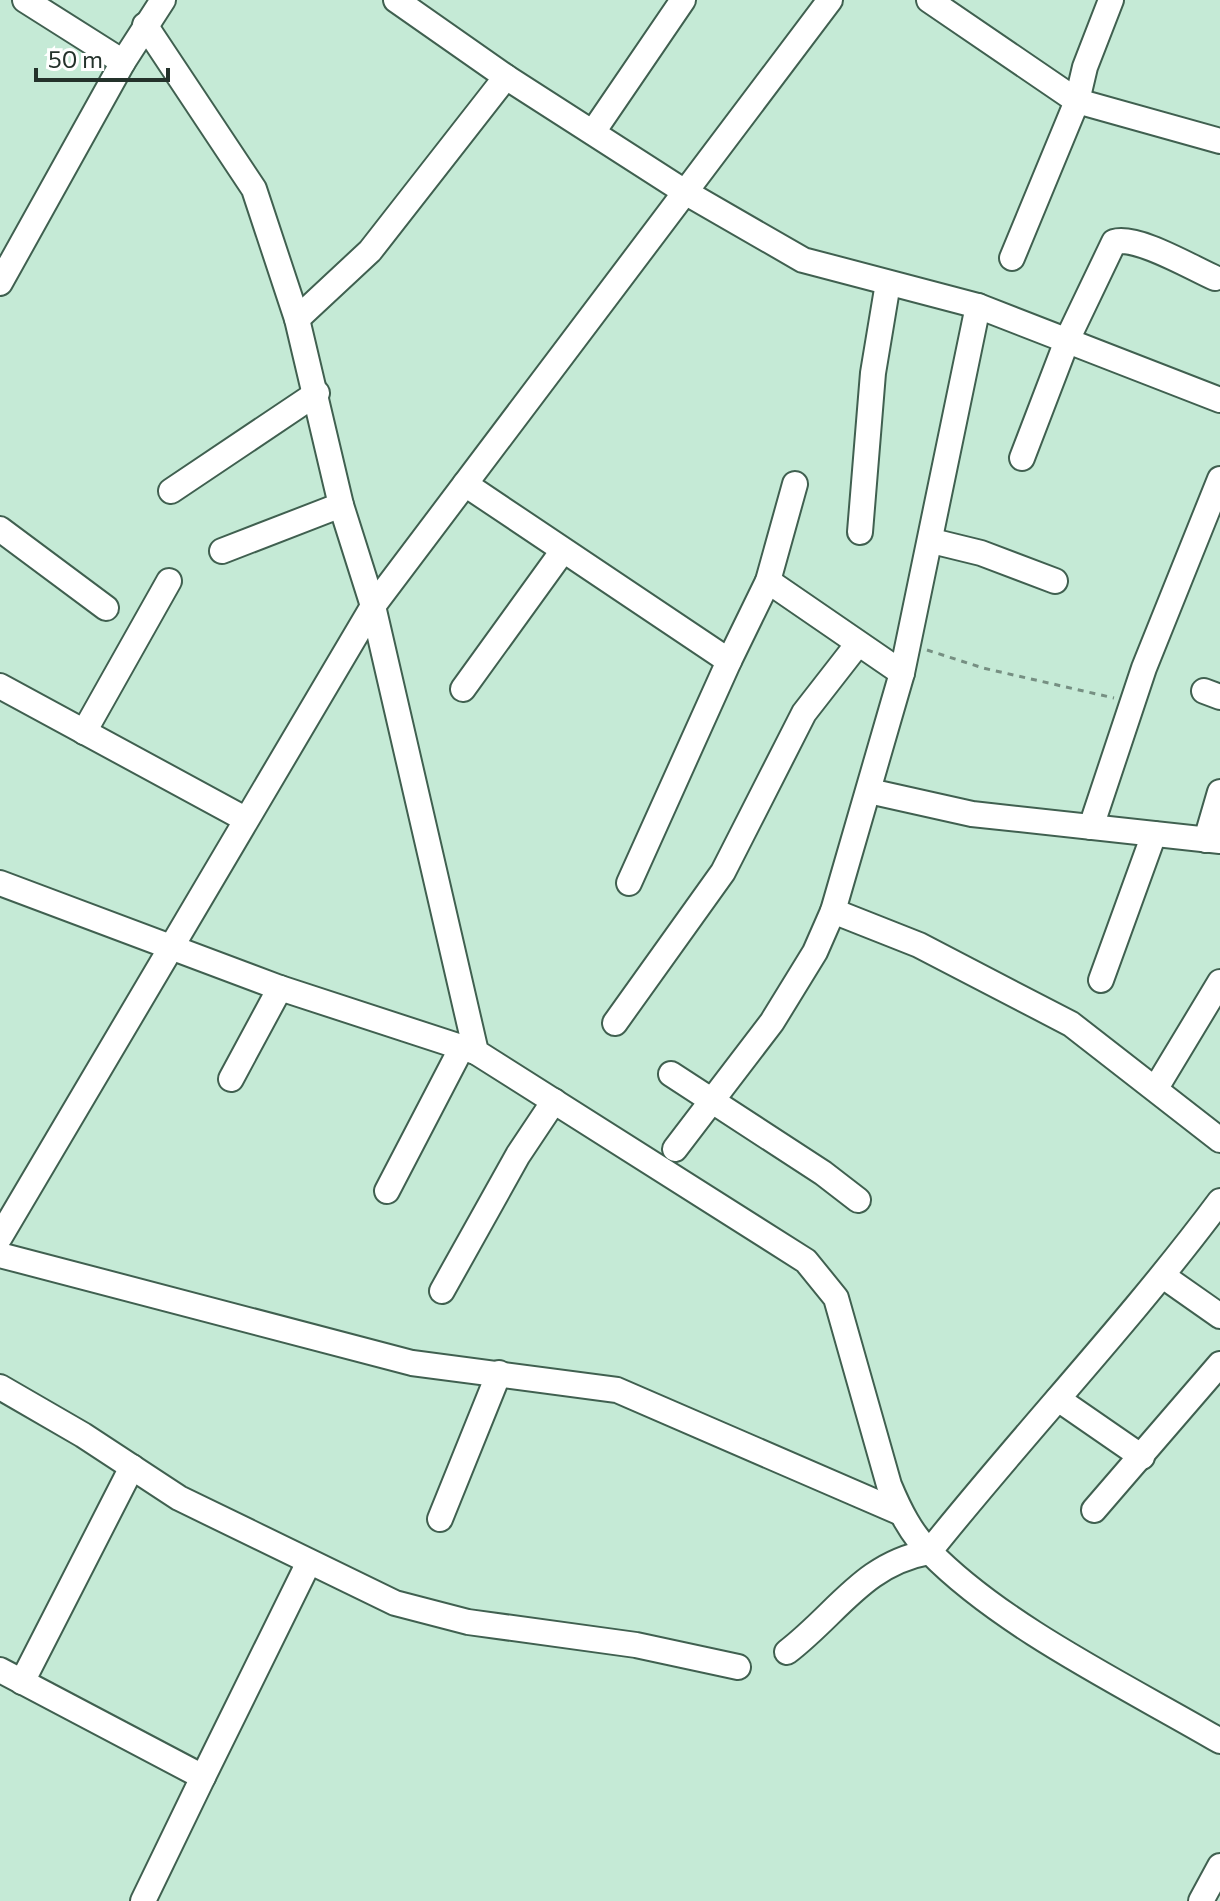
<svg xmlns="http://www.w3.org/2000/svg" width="1220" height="1901" viewBox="0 0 1220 1901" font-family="Commissioner,sans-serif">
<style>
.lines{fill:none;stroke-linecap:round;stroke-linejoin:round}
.minor-casing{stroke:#406050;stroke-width:28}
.path{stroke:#768f82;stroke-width:3;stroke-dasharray:6 6;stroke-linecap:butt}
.minor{stroke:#fff;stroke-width:24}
</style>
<rect width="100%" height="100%" fill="#c5ead6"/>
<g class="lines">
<!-- minor casing -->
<g class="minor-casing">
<g id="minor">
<polyline points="25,0 123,62"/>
<polyline points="396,0 506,77 685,192 803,260 978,306 1220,400"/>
<polyline points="929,0 1077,101 1220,141"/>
<path d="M145,25L254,189L297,319L341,505L373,606L476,1052L806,1261L836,1298L889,1485C899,1509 911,1534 930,1552C1003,1627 1128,1687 1220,1741"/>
<polyline points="593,132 683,0"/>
<polyline points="1012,258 1077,101 1085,67 1111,0"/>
<polyline points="0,283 123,62 163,0"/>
<polyline points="297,319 370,251 506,77"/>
<path d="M1022,458L1068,338L1114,242C1137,235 1192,268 1215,278"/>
<polyline points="465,484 729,661"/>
<polyline points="171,491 317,393"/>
<polyline points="0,529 106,608"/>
<polyline points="860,532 873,373 888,283"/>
<polyline points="932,541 981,553 1055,581"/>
<polyline points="222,551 341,505"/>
<polyline points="768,581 902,673"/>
<polyline points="0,686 245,819"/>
<polyline points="463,689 562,552"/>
<polyline points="1204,691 1220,697"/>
<polyline points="84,732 169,581"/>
<polyline points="869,791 972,814 1220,841"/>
<polyline points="1091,827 1144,668 1220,479"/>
<polyline points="1206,840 1220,792"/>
<polyline points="0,883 280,988 476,1052"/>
<polyline points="629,883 729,661 768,581 795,484"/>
<polyline points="833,911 919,945 1071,1024 1220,1140"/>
<polyline points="1101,980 1154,834"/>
<polyline points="615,1023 723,872 804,713 857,645"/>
<polyline points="671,1074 823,1173 858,1200"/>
<polyline points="231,1079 280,988"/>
<polyline points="1156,1088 1220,982"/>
<polyline points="675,1149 772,1022 815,952 833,911 902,673 978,306"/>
<polyline points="387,1191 462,1047"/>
<polyline points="0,1237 373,606 830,0"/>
<polyline points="0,1255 412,1363 617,1390 901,1513"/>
<polyline points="1163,1276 1220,1316"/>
<polyline points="442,1291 518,1155 554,1101"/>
<polyline points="0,1387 83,1435 179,1498 395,1603 468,1622 636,1645 738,1667"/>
<polyline points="1058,1399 1142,1457"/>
<polyline points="1094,1510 1220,1364"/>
<polyline points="440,1519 499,1373"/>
<path d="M787,1652C838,1613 863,1564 929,1552C1024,1433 1129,1323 1220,1201"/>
<polyline points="0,1670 203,1777 309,1562"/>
<polyline points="22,1682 132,1467"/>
<polyline points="143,1901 203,1777"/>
<polyline points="1201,1901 1220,1866"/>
</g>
</g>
<!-- path -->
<polyline class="path" points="927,650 983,668 1114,698"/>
<!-- minor -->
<use href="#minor" class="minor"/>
</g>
<!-- scale -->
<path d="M36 68v12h132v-12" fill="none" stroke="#24322b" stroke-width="4"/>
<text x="48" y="68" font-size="24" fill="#24322b" stroke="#ffffff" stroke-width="6" paint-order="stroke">50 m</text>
</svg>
